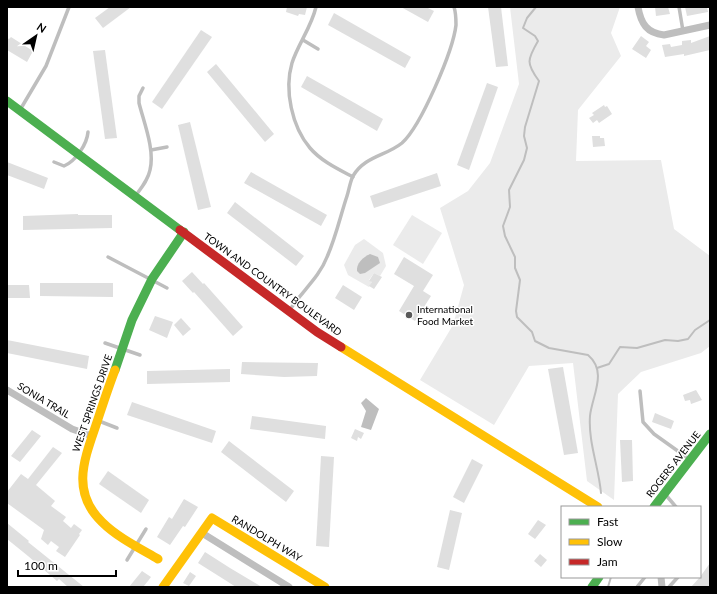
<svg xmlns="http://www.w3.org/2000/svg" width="717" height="594" viewBox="0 0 717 594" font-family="Lato,sans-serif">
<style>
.green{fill:#ebebeb}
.water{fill:#bebebe}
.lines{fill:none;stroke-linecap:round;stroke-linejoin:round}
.stream{stroke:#bebebe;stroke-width:2}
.building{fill:#dfdfdf}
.lane{stroke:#bebebe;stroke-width:3.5}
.street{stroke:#bebebe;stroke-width:7}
.fast{stroke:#4caf50;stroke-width:9}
.slow{stroke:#ffc107;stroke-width:9}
.jam{stroke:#c62828;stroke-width:9}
.poi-dot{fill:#595959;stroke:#fff;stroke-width:1.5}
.labels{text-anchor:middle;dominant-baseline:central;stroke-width:3;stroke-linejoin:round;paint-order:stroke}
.street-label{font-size:10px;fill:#000;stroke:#fff}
.poi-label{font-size:10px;fill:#000;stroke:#fff;text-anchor:start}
</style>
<rect width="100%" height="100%" fill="#fff"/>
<!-- green -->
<g class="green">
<polygon points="510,7 620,7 611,33 621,56 578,110 576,161 661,160 674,229 710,256 710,346 701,353 641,372 618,394 614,500 587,481 573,363 529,366 494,425 420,380 453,325 464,285 440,208 468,191 490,163 519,84"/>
<polygon points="412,215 442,233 423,264 393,245"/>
<polygon points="364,239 383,253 386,266 380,276 374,273 369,280 372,282 369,287 348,275 344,265 355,245"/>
</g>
<!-- water -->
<g class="water">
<path d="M370,254L378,257L380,263L365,273L360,274L357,271C356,264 363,257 370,254Z"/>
<polygon points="366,398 379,409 371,430 361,427 366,411 361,403"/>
</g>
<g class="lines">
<!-- stream -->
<g class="stream">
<path d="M536,7L527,18L523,28L535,36L538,41C527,60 526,63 539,81L525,127L524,136L527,148L524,160L509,190L510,207L503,226L505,236L515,257V268L520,280L516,311L517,317L532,332L535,341L549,348L588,355C608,372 592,396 590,416C588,442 599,468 601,493"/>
<polyline points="597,368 609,364 620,347 637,348 665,340 678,341 688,339 695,330 710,320"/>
<polyline points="608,587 611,577"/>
</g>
</g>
<!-- building -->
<g class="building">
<polygon points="110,7 131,7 103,28 95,18"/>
<polygon points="287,7 307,7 305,15 299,14 298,16 286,12"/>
<polygon points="401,7 426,7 434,11 428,22"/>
<polygon points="488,7 501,7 508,66 496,67"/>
<polygon points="655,7 668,7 670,14 656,16"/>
<polygon points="685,7 707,7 708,12 687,16"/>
<polygon points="334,13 411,57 405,68 328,25"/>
<polygon points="201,30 212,37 162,109 152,102"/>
<polygon points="641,36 649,42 646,46 651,50 646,58 632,49"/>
<polygon points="710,36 710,50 684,56 684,54 665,57 662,45 670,44 671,47 682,45 682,41 691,40 691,43"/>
<polygon points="11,37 33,51 27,62 7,50 7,38 9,39"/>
<polygon points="105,50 117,138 105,139 93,51"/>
<polygon points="216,64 274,134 265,142 207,72"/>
<polygon points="307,76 383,119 377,131 301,87"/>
<polygon points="487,83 498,87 469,170 457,165"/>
<polygon points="604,105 605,107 607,106 612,114 599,123 597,120 593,123 589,118 594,115 592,113"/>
<polygon points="190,122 211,207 198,210 178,125"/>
<polygon points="592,136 600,136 600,138 604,138 605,146 593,147"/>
<polygon points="7,162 48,178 44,189 7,175"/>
<polygon points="251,172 327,215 321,226 244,183"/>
<polygon points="437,173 441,186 374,208 370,196"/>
<polygon points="235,202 304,256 296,266 227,213"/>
<polygon points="78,214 78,215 112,215 112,228 23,230 23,216"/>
<polygon points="404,257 433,275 423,291 431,296 415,321 399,311 414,286 394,274"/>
<polygon points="192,272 203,284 204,283 243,327 233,336 194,292 193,293 182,281"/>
<polygon points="374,273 382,277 374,289 369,286 372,282 369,281"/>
<polygon points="40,283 113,283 113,297 40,296"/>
<polygon points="7,285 29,285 30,298 7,298"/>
<polygon points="343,285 362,297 354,310 335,298"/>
<polygon points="155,316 173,322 167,338 149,330"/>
<polygon points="181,318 191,329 183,336 174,325"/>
<polygon points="7,340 89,356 87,369 7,353"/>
<polygon points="242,362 318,363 317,376 284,377 241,374"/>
<polygon points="563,367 578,453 564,455 548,369"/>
<polygon points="230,369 230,382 147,384 147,371"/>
<polygon points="696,390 702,400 691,404 690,400 685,401 683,395"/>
<polygon points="132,402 216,431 212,443 127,415"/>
<polygon points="655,413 674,421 671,429 652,422"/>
<polygon points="252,416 326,426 325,439 250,429"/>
<polygon points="355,429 364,433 361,439 358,437 357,441 351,438"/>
<polygon points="32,430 41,436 20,462 11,456"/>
<polygon points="620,440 632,440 633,481 622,482"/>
<polygon points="229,441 294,491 286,502 221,452"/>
<polygon points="53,447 62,453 36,485 55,501 51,506 66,517 63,521 71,528 74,524 82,530 79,534 80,535 65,557 56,551 59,547 51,541 48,545 41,539 44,530 7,503 7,492 21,474 28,479"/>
<polygon points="321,456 334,457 329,547 316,546"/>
<polygon points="472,459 483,465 464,503 453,497"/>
<polygon points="108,471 149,500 141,513 99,484"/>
<polygon points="184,499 198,507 185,527 183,526 170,545 157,537 169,517 172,519"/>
<polygon points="450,510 462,513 449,570 437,567"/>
<polygon points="538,520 546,525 535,539 528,534"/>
<polygon points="7,523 29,541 28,542 84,587 68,587 59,579 57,581 28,556 7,539"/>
<polygon points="205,552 230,568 262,587 236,587 225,580 198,563"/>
<polygon points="540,554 547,560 541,567 534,561"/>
<polygon points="710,563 710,587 691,587 700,577"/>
<polygon points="142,571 151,577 148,581 143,587 129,587"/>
<polygon points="190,572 196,576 189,586 183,583"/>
</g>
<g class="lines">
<!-- lane -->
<g class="lane">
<path d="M316,7C311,28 298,44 292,63C284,90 292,127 310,148C321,161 338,169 353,177"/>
<polyline points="679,7 683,31"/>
<polyline points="303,40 318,49"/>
<polyline points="20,110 46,66 69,7"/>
<polyline points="151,150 167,147"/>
<path d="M54,162L64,166C76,161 87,144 88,132"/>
<path d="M136,195C142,187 148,180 150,170C155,150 144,123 139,103V96L143,88"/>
<polyline points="108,257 167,288"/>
<path d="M289,311C301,292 319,278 327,257C336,237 340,217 347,196C349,190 350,182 353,176C365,156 386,156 402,143C421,126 453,51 456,25C456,19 456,13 454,7"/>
<polyline points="105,343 140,355"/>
<polyline points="640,391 643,422 654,434 689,459"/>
<polyline points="99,421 117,428"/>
<polyline points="665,494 676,507"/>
<polyline points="127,560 146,529"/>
<polyline points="637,587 645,577"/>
<polyline points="669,587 678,577"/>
</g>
<!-- street -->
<g class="street">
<path d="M638,7C641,24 647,33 664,35L710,25"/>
<polyline points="7,390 72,429 92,436"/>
<polyline points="202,533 289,587"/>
<polyline points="661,577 662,587"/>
</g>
<!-- fast -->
<g class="fast">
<polyline points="7,101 180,230"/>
<polyline points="115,370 132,320 152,279 184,232"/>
<polyline points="654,507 710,434"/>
<polyline points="592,587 599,577"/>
</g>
<!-- slow -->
<g class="slow">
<polyline points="341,347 598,507"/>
<path d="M115,370C108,388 102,407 96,425C84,460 71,492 102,522C117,537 139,548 158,559"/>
<polyline points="163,587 212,518 325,587"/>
</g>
<!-- jam -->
<polyline class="jam" points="180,230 317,332 341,347"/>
</g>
<!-- markers -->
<circle class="poi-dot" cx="409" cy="315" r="4"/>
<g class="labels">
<!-- street labels -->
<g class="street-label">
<text transform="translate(273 284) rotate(36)">TOWN AND COUNTRY BOULEVARD</text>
<text transform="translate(44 400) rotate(31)">SONIA TRAIL</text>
<text transform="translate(92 403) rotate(-71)">WEST SPRINGS DRIVE</text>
<text transform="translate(673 464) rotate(-52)">ROGERS AVENUE</text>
<text transform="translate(267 538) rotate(31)">RANDOLPH WAY</text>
</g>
<!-- poi labels -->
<g class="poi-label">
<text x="417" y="309">International<tspan x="417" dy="12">Food Market</tspan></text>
</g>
</g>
<!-- border -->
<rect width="717" height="594" fill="none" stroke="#000000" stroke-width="16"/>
<!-- legend -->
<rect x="561" y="506" width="140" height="72" fill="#ffffff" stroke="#999999"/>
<rect x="569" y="519" width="20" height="6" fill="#4caf50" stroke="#999999"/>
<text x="597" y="526" font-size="12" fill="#000000">Fast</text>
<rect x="569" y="539" width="20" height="6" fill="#ffc107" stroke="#999999"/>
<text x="597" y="546" font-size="12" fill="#000000">Slow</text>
<rect x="569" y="559" width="20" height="6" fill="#c62828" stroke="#999999"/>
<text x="597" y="566" font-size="12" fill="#000000">Jam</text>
<!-- north arrow -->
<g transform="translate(36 36) rotate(34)" stroke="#ffffff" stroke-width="3" paint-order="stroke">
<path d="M0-3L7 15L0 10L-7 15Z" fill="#000000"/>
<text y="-6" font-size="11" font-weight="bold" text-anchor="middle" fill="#000000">N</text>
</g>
<!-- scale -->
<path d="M18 570v6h98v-6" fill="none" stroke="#000000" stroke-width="2"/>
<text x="24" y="570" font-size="12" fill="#000000" stroke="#ffffff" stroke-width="3" paint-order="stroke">100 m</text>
</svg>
